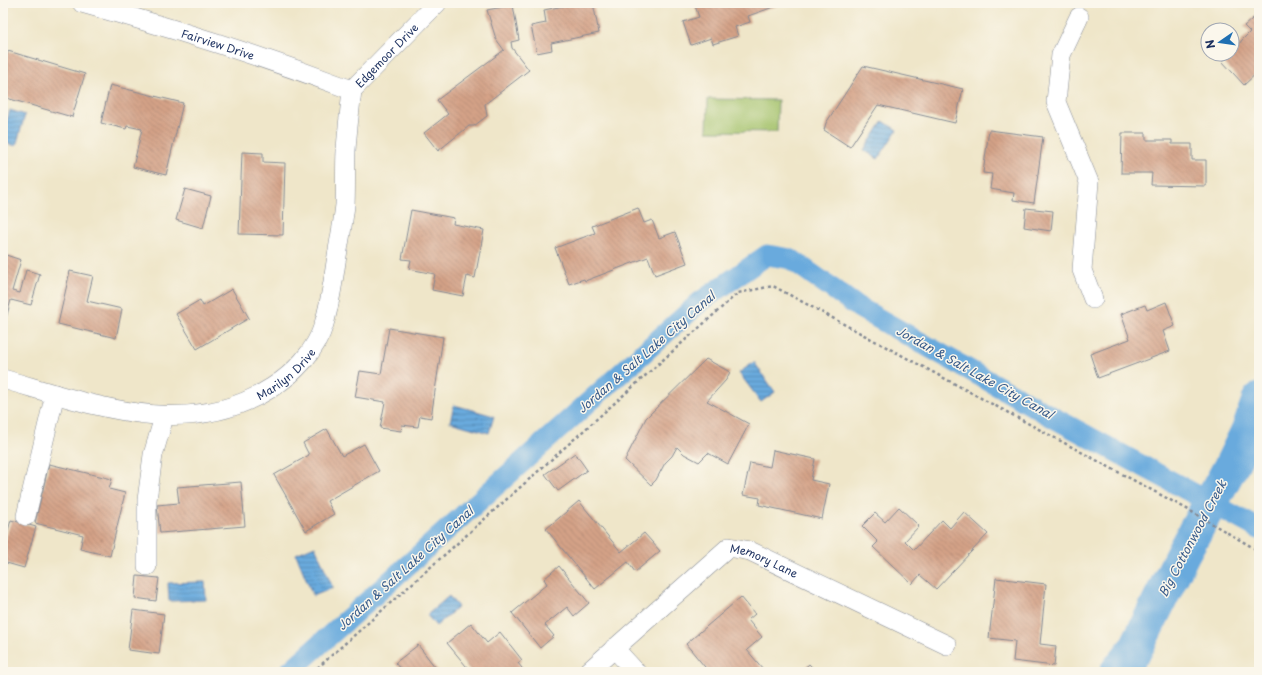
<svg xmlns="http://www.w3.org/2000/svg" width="1262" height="675" viewBox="0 0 1262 675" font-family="'Playpen Sans',sans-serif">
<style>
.pitch{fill:#a3c169;stroke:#5f7864}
.water{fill:url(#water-rules);stroke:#426c9e}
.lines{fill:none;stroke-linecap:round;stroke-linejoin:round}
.canal{stroke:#69aadd;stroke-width:21}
.river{stroke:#69aadd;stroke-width:35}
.building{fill:url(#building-back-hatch)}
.minor-casing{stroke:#858a94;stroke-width:20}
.path{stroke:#858a94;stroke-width:2.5;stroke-dasharray:3 3;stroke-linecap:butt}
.minor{stroke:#fff;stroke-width:19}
.labels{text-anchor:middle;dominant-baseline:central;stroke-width:3;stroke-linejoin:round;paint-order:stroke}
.street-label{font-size:11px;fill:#1b2f5e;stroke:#fbf7ec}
.water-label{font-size:12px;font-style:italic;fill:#365a8a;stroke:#fbf7ec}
</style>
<defs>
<pattern id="water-rules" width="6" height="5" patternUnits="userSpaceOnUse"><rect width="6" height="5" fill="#69aadd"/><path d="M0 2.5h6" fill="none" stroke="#568bb6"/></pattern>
<pattern id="building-back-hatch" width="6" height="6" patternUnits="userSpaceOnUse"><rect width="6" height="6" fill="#d4a287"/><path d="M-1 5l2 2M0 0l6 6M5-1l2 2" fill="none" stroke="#ab8472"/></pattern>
</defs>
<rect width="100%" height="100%" fill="#fbf7ec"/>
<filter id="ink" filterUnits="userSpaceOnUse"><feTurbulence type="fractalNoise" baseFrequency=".025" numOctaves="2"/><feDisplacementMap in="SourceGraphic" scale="8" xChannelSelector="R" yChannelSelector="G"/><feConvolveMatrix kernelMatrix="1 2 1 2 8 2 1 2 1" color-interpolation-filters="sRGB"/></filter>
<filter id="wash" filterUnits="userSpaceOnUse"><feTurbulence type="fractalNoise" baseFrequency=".012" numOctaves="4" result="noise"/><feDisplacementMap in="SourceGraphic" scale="16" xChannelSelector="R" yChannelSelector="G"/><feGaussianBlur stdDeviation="0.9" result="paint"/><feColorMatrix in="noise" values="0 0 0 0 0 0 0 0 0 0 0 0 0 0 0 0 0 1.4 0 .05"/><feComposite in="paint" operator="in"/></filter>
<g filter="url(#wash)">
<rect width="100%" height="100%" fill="#efe6c9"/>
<!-- pitch -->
<polygon class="pitch" points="708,99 778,100 777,132 707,131"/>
<!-- water -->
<g class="water">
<polygon points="10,110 25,115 16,146 3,142 3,134"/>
<polygon points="883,121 897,130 878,159 864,150"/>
<polygon points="754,362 775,392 761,402 739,373"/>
<polygon points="454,405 494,416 489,433 450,422"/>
<polygon points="315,546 333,588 313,596 296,554"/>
<polygon points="205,582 206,600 169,601 168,583"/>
<polygon points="449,596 458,607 436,626 427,615"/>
</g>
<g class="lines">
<!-- canal -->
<polyline class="canal" points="289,672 700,302 767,255 791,259 858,307 1056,419 1259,529"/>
<!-- river -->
<polyline class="river" points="1117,672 1136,648 1183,553 1232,464 1249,429 1259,400"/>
</g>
<g id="blocks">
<!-- building -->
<g class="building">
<polygon points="578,3 593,3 599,33 551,43 552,50 537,53 531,26 546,23 544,10"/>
<polygon points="694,3 781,3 782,4 748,16 750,22 735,27 738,36 713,44 711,38 691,45 683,22 699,17"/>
<polygon points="513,5 519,40 511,42 512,48 529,70 485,104 487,116 474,126 469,126 438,151 424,133 448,114 437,100 504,50 496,39 487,10"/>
<polygon points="1259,13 1259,71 1244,85 1222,61 1232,54 1242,40 1250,32 1244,26"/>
<polygon points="8,51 85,74 72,117 3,97 3,67"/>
<polygon points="863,66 963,89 955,123 878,105 850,147 824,130 826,123"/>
<polygon points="110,85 183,103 166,175 133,167 142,129 127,126 126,129 101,123"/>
<polygon points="989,130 1043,137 1034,203 1013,200 1014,193 990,189 992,174 983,173"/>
<polygon points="1122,133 1146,133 1146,140 1172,140 1172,144 1192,144 1192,160 1206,160 1206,186 1151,185 1152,173 1121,173"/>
<polygon points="242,152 263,153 263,162 285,163 283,235 239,234"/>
<polygon points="185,189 211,196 203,228 176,220"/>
<polygon points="638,208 644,223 652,220 659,238 675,232 687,263 655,275 648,257 585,281 584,279 569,284 555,248 595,233 592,226"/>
<polygon points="1026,208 1053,211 1051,231 1024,227"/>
<polygon points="411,210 454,218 453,224 484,230 475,278 467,276 463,296 432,290 435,274 409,269 411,260 402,259"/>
<polygon points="3,254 21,260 12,291 20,293 26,270 40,274 31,305 11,300 5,322 3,321"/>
<polygon points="70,271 93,276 87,301 122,309 116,338 58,324"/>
<polygon points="232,289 249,318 197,349 176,314 200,300 203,306"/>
<polygon points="1166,302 1175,326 1163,331 1170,351 1098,378 1090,354 1130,339 1121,314 1145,305 1147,310"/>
<polygon points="389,328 443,337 431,418 420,416 418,427 402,425 401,431 380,428 385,402 355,397 360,371 381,374"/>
<polygon points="706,359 730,372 726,380 707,401 749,424 728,464 708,453 699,462 684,454 677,447 672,456 665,463 656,480 651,485 625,460 646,418"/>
<polygon points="327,429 342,456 364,444 379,471 327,501 334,514 306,531 274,475 309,455 303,443"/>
<polygon points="773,450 815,459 811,480 829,484 822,519 759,505 760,498 743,495 750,463 770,467"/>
<polygon points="575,453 587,470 558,491 545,474"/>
<polygon points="49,464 112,479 109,489 125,493 110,556 80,549 83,535 35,523"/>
<polygon points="241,482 245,526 160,533 157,505 179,503 177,487"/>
<polygon points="579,501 621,552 644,533 660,551 635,572 628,562 595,589 546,529"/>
<polygon points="899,507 919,526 905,541 914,550 942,520 950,528 964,512 988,534 936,589 920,575 912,584 873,547 878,542 862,526 875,513 885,522"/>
<polygon points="11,520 36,527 24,568 3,562 3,548"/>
<polygon points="559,566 589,603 574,616 567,607 545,625 554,636 540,648 512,613 547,584 544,579"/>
<polygon points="137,576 159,578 156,601 135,598"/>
<polygon points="996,578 1046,584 1040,644 1056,646 1054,666 1013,661 1015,641 989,638"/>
<polygon points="741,597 755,614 748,620 762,637 747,650 763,669 760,672 709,672 686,644"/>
<polygon points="133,610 164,614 159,654 128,650"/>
<polygon points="471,623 487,643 500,632 522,660 518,663 525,672 471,672 447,643"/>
<polygon points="418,645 439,672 403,672 395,663"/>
<polygon points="809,664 817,672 800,672"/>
</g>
</g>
</g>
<g filter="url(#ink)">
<use href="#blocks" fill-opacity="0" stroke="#858a94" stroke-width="1"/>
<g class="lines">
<!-- minor casing -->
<g class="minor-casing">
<g id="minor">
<path id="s1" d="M82,3C173,28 264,57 352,90"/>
<polyline points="1079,17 1061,55 1056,102 1089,182 1082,270 1093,299"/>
<path id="s2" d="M352,90L437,3"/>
<path id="s3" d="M3,379C91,404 187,442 271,388C294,374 316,351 324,324C330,304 333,283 336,262C339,243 343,224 345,205C346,187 345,169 346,151C347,131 350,110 352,90"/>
<polyline points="26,516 55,394"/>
<polyline points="147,566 147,500 153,455 164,417"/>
<polyline points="614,648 636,672"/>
<path id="s4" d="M588,672L729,547L750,551L947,645"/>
</g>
</g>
<!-- path -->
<polyline class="path" points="313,672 738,293 773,286 1185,508 1259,551"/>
<!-- minor -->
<use href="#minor" class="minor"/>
</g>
</g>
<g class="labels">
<!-- street labels -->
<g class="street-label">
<text stroke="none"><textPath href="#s1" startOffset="142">Fairview Drive</textPath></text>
<text stroke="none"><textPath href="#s2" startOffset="49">Edgemoor Drive</textPath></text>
<text stroke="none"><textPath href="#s3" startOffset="298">Marilyn Drive</textPath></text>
<text stroke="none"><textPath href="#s4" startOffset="226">Memory Lane</textPath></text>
</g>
<!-- water labels -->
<g class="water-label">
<text transform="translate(646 352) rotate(-41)">Jordan &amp; Salt Lake City Canal</text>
<text transform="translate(975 372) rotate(29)">Jordan &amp; Salt Lake City Canal</text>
<text transform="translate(1192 538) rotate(-62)">Big Cottonwood Creek</text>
<text transform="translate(405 568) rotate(-42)">Jordan &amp; Salt Lake City Canal</text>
</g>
</g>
<!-- margin -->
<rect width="1262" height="675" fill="none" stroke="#fbf7ec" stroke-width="16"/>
<!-- north arrow -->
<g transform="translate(1220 42) rotate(257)"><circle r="19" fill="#fbf7ec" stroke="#a1a7b3"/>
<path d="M0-3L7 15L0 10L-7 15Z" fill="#1f6fb2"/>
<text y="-6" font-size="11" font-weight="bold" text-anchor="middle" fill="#1b2f5e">N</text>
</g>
</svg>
